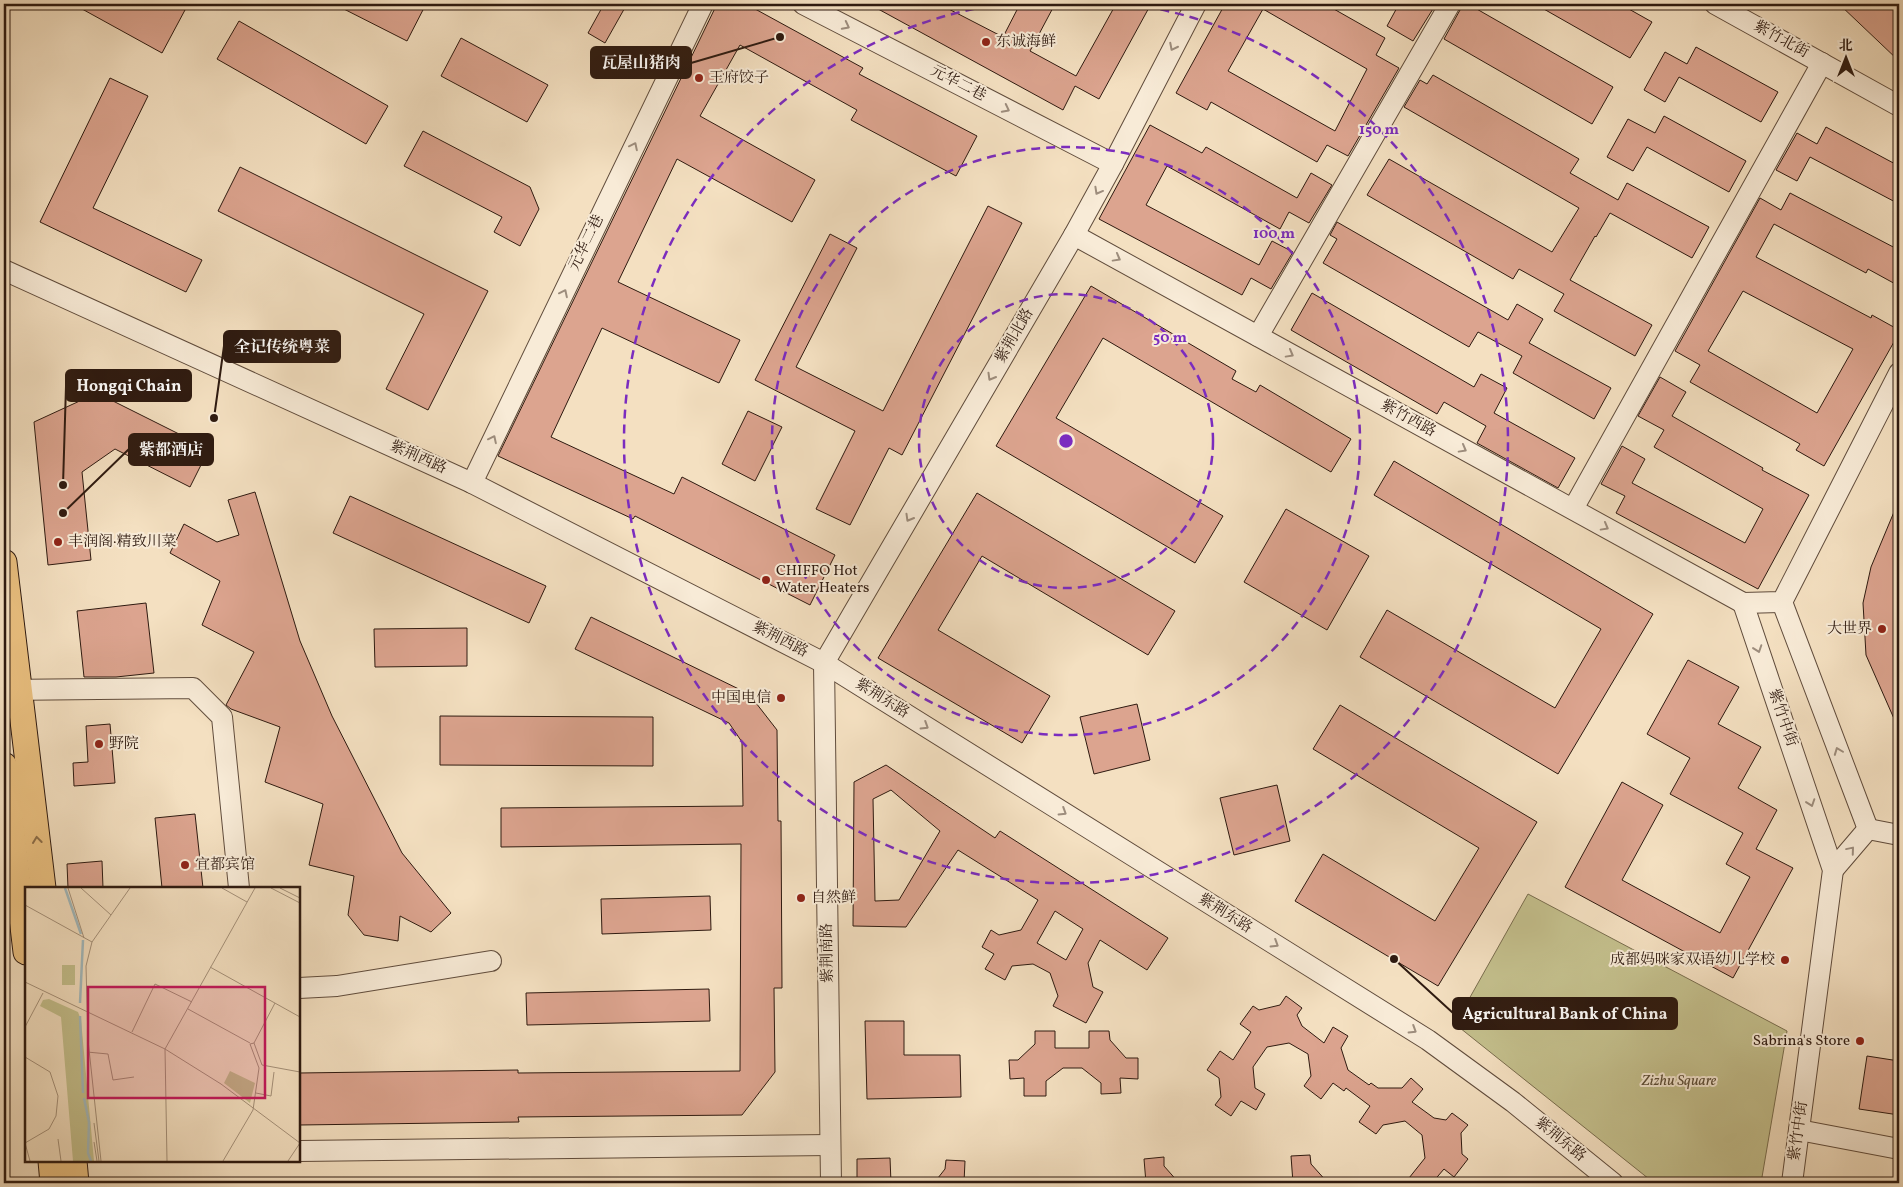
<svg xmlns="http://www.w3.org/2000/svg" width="1903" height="1187" viewBox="0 0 1903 1187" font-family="Vollkorn,'Noto Serif SC',serif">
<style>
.green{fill:#c4c08d;stroke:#796d4e}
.building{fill:#dca48f;stroke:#2e1a10;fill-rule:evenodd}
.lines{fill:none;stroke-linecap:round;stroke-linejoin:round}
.minor-casing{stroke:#604c3c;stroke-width:22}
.major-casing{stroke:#2e1a10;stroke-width:27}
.minor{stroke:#f8ebd7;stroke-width:20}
.major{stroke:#eac080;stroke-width:25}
.oneway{stroke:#9d8d7d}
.oneway2{stroke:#8c6d48}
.ring{fill:none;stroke:#7b2cbf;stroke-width:2.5;stroke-dasharray:9 6}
.poi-dot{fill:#8f2418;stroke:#f8ebd7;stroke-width:2}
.labels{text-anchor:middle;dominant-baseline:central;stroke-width:4;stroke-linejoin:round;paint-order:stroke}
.street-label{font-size:15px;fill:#2e1a10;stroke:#f8ebd7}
.poi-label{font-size:15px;fill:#2e1a10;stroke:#f8ebd7;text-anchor:start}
.park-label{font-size:15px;font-style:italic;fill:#5b4c36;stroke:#f8ebd7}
.inset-river{fill:none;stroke:#a2babf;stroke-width:2.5}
.inset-road{fill:none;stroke:#a5917a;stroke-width:1}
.view{fill:#c2185b;fill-opacity:0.15;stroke:#c2185b;stroke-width:2.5}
.inset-edge{fill:none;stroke:#2e1a10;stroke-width:2.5}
.centre{fill:#7b2cbf;stroke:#f8ebd7;stroke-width:2.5}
.ring-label{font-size:15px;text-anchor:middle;font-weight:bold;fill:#7b2cbf;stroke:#f8ebd7;stroke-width:4;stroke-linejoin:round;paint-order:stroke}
.leader{fill:none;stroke:#2e1a10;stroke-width:2}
.callout-dot{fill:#2e1a10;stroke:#f8ebd7;stroke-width:2}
.callout{fill:#2e1a10;stroke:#2e1a10;stroke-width:2}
.callout-label{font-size:16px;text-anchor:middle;font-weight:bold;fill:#fff}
</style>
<rect width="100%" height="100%" fill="#f4e0c1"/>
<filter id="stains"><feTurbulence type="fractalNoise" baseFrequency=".004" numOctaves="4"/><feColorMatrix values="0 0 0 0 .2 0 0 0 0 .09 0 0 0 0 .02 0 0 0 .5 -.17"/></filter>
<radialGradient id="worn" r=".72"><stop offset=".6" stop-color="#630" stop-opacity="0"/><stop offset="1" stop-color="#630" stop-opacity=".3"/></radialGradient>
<!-- green -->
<polygon class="green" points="1528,894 1787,1031 1761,1183 1654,1183 1455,1024"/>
<!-- building -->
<g class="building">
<polygon points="73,4 174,4 185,10 162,53"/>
<polygon points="334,4 426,4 407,41"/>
<polygon points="604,4 627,4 605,43 588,33"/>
<polygon points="717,4 746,4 863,68 859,74 977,136 956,176 851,120 857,110 740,45 700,116 815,180 792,222 677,159 618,282 740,340 719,383 602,328 551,437 674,494 682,477 835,555 810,605 635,516 633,519 498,456"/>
<polygon points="869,4 939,4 1003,37 1020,4 1055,4 1030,51 1076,76 1116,4 1151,4 1099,99 1075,86 1063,110"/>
<path d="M1225,4H1325L1385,38L1376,55L1399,68L1348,156L1327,145L1317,162L1211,102L1207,110L1176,93ZM1263,9L1367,69L1335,131L1228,71Z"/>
<polygon points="1399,4 1436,4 1413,41 1387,26"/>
<polygon points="1462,4 1468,4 1613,87 1592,124 1444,39 1460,10"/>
<polygon points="1535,4 1620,4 1652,22 1630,58"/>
<polygon points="1839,4 1890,4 1899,13 1899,61"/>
<polygon points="239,21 388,106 366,144 217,59"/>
<polygon points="461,38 548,85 527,122 441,76"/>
<polygon points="1696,47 1778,92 1761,122 1679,77 1665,102 1644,90 1665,52 1687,64"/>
<polygon points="1433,75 1579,159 1570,173 1618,200 1627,183 1709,227 1692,258 1610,213 1596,237 1595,236 1570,280 1652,325 1635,356 1554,311 1564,294 1519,269 1513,279 1367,195 1389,159 1552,252 1579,208 1404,107 1420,80 1427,84"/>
<polygon points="110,78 148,96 93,208 202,260 186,292 40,222"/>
<polygon points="1664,116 1746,161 1729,192 1647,147 1633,171 1607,157 1628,119 1655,133"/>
<polygon points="1150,125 1202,153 1206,147 1297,198 1311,173 1332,185 1309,223 1289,212 1280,229 1167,166 1146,205 1259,265 1272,241 1293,252 1271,289 1251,278 1242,295 1099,219"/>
<polygon points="1826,127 1899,166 1899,204 1810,157 1797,181 1776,170 1797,133 1817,144"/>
<polygon points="423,131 530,187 539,209 520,246 494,232 502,217 404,166"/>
<polygon points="240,167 488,291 428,410 386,389 424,314 218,211"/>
<path d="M1790,193L1899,250V286L1868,269L1866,273L1774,224L1756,257L1871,318L1872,315L1899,330V333L1824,466L1796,450L1800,444L1690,382L1700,365L1675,351L1760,198L1781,210ZM1743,291L1853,349L1817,413L1708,351Z"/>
<polygon points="988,206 1022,223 902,455 889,448 850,525 816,509 855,431 755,380 830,234 857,248 796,367 883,411"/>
<polygon points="1337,222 1508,320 1517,304 1543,319 1529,343 1611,388 1594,419 1513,373 1522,356 1478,332 1469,347 1323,263 1337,239 1330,235"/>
<polygon points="1091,286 1236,371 1232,379 1256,392 1260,385 1351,439 1331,472 1103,338 1056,418 1223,516 1195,563 996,446"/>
<polygon points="1312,293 1474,387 1481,374 1507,388 1494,413 1575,458 1558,488 1477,443 1486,426 1444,402 1437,414 1291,330"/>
<polygon points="1660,377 1686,392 1672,416 1763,468 1762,470 1809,495 1758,589 1616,513 1625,496 1601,484 1622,446 1645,459 1632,483 1745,543 1763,509 1654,447 1664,430 1638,416"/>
<polygon points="97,393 209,449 190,487 115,449 82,472 91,560 48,565 34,422"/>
<polygon points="748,411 782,427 755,481 722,464"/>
<polygon points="1394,461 1653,614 1558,774 1360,657 1387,610 1555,708 1601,629 1374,495"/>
<polygon points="255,492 300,641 332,716 402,853 451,913 431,932 400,916 398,941 364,935 348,915 354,876 309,865 323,804 265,782 280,727 231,709 226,705 254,652 202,625 220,581 170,553 184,524 217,542 239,535 228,500"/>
<polygon points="977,493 1175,611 1148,655 982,556 938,630 1050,696 1022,743 878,658"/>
<polygon points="350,496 546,586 529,623 333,533"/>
<polygon points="1899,500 1899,730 1866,655 1863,603 1871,567"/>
<polygon points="1286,509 1369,556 1327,630 1244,582"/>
<polygon points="146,603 154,673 116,677 84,677 77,611"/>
<polygon points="591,617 749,694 777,730 778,821 781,821 782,988 774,988 775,1072 742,1115 518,1117 519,1122 299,1125 299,1073 518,1070 518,1073 740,1071 741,844 501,847 501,808 743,806 742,742 729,723 575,649"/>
<polygon points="467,628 467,666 375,667 374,629"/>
<polygon points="1688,660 1739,687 1718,724 1761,747 1738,788 1777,810 1756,849 1793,868 1733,978 1565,887 1622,782 1663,805 1622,880 1720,933 1750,877 1726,864 1743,833 1670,794 1690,758 1647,734"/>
<polygon points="1137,704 1150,760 1094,774 1080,717"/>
<polygon points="1340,705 1537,822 1438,986 1295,901 1323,854 1435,921 1479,848 1313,749"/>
<polygon points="440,716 653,717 653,766 440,765"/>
<polygon points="110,724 115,783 74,786 73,763 88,762 86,726"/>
<path d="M886,765L995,838L1000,831L1168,938L1147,970L1100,940L1088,963L1093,987L1103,992L1086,1023L1053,1006L1058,996L1050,973L1033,964L1012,966L1005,980L985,969L994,954L982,947L991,930L999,935L1021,930L1038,900L958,850L906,927L853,926L854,782ZM891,790L940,831L899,900L875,901L873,799ZM1055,911L1083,929L1066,960L1037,943Z"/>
<polygon points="1277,785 1290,841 1234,855 1220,798"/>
<polygon points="195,814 203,888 162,888 155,818"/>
<polygon points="102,861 103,888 68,888 67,864"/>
<polygon points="710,896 711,930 602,934 601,899"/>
<polygon points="709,989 710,1021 527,1025 526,993"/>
<polygon points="1286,996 1302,1008 1297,1015 1302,1026 1324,1043 1333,1027 1348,1036 1341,1048 1348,1070 1369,1085 1371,1083 1378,1088 1402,1088 1411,1078 1423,1089 1412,1102 1434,1118 1446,1120 1452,1113 1468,1125 1461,1133 1462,1154 1468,1159 1454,1177 1444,1169 1432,1183 1405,1183 1425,1158 1422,1135 1405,1121 1383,1125 1376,1134 1359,1122 1370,1106 1346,1088 1344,1091 1333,1083 1321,1099 1304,1086 1311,1076 1308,1054 1289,1043 1267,1047 1253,1067 1255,1088 1265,1094 1256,1110 1241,1101 1231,1116 1215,1105 1221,1097 1219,1078 1207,1070 1220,1051 1233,1060 1251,1032 1240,1024 1253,1006 1259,1010 1280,1005"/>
<polygon points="865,1021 904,1021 904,1055 960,1055 961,1097 867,1099"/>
<polygon points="1035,1031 1055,1031 1055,1048 1089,1048 1089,1031 1109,1031 1110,1040 1126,1058 1138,1058 1138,1079 1120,1078 1121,1093 1101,1094 1101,1083 1082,1068 1063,1068 1046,1081 1046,1096 1024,1096 1024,1078 1010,1079 1009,1060 1018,1060 1035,1044"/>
<polygon points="1867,1056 1899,1061 1899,1115 1859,1109"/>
<polygon points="1310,1155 1311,1164 1328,1183 1293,1183 1291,1156"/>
<polygon points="1164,1157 1164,1166 1179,1183 1146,1183 1144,1159"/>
<polygon points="890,1158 891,1183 857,1183 857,1159"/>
<polygon points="946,1160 965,1161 964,1183 934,1183 945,1169"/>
</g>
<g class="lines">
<!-- minor casing -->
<g class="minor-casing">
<g id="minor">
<polyline points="803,4 1113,164"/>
<polyline points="1715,4 1899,106"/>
<polyline points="1074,235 1743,603 1782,602 1899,373"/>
<polyline points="4,270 472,483 824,663 1428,1040 1513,1102 1613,1183"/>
<polyline points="1258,336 1450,4"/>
<polyline points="472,483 703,4"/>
<polyline points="1573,509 1822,63"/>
<polyline points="1782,602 1868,829"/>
<polyline points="1743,603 1833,870 1792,1183"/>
<polyline points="824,663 1074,235 1113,164 1196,4"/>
<polyline points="824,663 831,1183"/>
<polyline points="4,690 193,688 222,717 239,888"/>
<polyline points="1868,829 1899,835"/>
<polyline points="1833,870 1868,829"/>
<polyline points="299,988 337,986 491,961"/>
<polyline points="1799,1130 1899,1149"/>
<polyline points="299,1151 830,1145"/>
</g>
</g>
<!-- major casing -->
<g class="major-casing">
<g id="major">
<polyline points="4,562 43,888"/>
<polyline points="4,765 26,952"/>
<polyline points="51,1161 53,1183"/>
<polyline points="74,1161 76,1183"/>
</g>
</g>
<!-- minor -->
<use href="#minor" class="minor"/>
<!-- major -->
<use href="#major" class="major"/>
</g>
<!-- one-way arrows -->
<defs><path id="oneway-chevron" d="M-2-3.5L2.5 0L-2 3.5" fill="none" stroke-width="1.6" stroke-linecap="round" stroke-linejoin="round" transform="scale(1.25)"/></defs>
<g class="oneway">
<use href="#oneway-chevron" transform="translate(846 26) rotate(27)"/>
<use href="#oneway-chevron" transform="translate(1173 47) rotate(117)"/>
<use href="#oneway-chevron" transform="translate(1006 109) rotate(27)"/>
<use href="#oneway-chevron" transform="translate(634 146) rotate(-64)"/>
<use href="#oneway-chevron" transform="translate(1098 191) rotate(119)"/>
<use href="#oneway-chevron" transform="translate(1117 258) rotate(29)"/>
<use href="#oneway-chevron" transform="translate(564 293) rotate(-64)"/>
<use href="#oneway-chevron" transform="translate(1290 354) rotate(29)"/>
<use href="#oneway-chevron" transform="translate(991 377) rotate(120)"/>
<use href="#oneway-chevron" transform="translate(493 439) rotate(-64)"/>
<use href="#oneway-chevron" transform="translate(1463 449) rotate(29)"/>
<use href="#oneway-chevron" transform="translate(909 518) rotate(120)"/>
<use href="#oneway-chevron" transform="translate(1605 527) rotate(29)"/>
<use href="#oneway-chevron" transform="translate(1758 649) rotate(71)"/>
<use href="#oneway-chevron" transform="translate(925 726) rotate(32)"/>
<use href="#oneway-chevron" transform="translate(1838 751) rotate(-111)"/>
<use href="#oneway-chevron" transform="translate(1811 803) rotate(71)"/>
<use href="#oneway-chevron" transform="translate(1063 812) rotate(32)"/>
<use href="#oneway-chevron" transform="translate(1851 850) rotate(-50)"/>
<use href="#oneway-chevron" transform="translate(1275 944) rotate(32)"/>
<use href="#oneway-chevron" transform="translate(1413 1030) rotate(32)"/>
</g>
<use class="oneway2" href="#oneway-chevron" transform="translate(37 840) rotate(-97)"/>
<!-- distance rings -->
<g class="ring">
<circle cx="1066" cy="441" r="147"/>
<circle cx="1066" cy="441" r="294"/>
<path d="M1131 4A442 442 0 1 1 1001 4"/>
</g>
<!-- markers -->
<g class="poi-dot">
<circle cx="986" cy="42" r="5"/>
<circle cx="699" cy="78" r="5"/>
<circle cx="58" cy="542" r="5"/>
<circle cx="766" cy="580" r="5"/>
<circle cx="1882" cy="629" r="5"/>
<circle cx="781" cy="698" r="5"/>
<circle cx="99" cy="744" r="5"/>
<circle cx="185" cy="865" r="5"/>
<circle cx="801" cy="898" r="5"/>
<circle cx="1785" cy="960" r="5"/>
<circle cx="1860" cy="1041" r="5"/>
</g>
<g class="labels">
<!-- street labels -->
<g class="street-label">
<text transform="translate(1781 40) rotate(29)">紫竹北街</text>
<text transform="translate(958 84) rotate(27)">元华二巷</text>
<text transform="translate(587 243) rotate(-64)">元华二巷</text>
<text transform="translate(1015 336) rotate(-60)">紫荆北路</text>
<text transform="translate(1408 419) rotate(29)">紫竹西路</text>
<text transform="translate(418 458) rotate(24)">紫荆西路</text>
<text transform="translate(780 640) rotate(27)">紫荆西路</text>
<text transform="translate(882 699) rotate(32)">紫荆东路</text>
<text transform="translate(1782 718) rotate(71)">紫竹中街</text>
<text transform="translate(1225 914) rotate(32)">紫荆东路</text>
<text transform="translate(828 953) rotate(-91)">紫荆南路</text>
<text transform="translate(1799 1131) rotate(-82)">紫竹中街</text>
<text transform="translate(1560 1140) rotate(39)">紫荆东路</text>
</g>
<!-- poi labels -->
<g class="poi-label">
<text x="996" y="42">东诚海鲜</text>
<text x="709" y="78">王府饺子</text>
<text x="68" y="542">丰润阁·精致川菜</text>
<text x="776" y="571">CHIFFO Hot<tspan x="776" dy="17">Water Heaters</tspan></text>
<text x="1872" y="629" text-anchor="end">大世界</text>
<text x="771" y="698" text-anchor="end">中国电信</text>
<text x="109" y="744">野院</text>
<text x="195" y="865">宜都宾馆</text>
<text x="811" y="898">自然鲜</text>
<text x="1775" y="960" text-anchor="end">成都妈咪家双语幼儿学校</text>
<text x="1850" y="1041" text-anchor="end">Sabrina's Store</text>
</g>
<!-- park labels -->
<g class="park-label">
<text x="1679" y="1081">Zizhu Square</text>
</g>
</g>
<!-- overview -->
<g transform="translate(25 887)">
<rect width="275" height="275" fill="#f4e0c1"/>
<path d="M37,78H50V98H37ZM24,112L53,125L56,133L69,274H48L36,130L15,119L18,113ZM205,184L230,196L225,216L199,196Z" fill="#c4c08d"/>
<path class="inset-river" d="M40,1L56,47M55,116L58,53M55,129L58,206M59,211L64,235L63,266L66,274"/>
<path class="inset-road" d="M43,1L59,51M56,1L86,28M197,1L222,15M246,1L275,16M255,1L275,11M0,18L67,55M185,80L275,130M0,95L140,162L196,197L275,256M163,122L225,156M0,140L18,106M107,145L130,97L167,115M229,156L237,178M225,157L229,156L250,116M140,162L230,1M140,162L142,274M62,165L83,167L88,193L109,190M0,170L25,185L33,209L31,229L24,242L0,256L5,274M237,178L275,185M231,206L246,209L249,185M69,236L74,274M33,252L36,274M69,255L72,274M76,274L63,153L61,79L67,55L105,1M198,274L228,223L234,181L225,157M263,274L275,256"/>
<path class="view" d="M63,100H240V211H63Z"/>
<rect width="275" height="275" class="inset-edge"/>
</g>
<circle cx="1066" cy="441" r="8" class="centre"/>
<g class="ring-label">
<text x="1379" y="134">150 m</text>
<text x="1274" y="238">100 m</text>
<text x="1170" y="342">50 m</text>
</g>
<!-- callouts -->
<path class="leader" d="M780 37L691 63M214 418L224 346M63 485L66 386M63 513L129 449M1394 959L1453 1013"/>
<g class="callout-dot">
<circle cx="780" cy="37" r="5"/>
<circle cx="214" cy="418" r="5"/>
<circle cx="63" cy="485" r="5"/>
<circle cx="63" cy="513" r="5"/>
<circle cx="1394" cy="959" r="5"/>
</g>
<g class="callout">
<rect x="591" y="47" width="100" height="31" rx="5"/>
<rect x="224" y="331" width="116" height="31" rx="5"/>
<rect x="66" y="370" width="125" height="31" rx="5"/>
<rect x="129" y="434" width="84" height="31" rx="5"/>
<rect x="1453" y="998" width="224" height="31" rx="5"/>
</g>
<g class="callout-label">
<text x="641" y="68">瓦屋山猪肉</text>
<text x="282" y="352">全记传统粤菜</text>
<text x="129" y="391">Hongqi Chain</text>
<text x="171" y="455">紫都酒店</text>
<text x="1565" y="1019">Agricultural Bank of China</text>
</g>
<!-- margin -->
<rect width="1903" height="1187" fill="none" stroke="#f4e0c1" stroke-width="20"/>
<rect x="5" y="5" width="1893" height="1177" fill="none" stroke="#2e1a10" stroke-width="2.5"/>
<rect x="10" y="10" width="1883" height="1167" fill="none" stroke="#2e1a10"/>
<!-- north arrow -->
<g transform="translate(1846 58)" stroke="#f8ebd7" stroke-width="4" paint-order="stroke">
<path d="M0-4L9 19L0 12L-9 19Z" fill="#2e1a10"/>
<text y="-8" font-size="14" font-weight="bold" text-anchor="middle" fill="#2e1a10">北</text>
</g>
<rect width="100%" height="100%" filter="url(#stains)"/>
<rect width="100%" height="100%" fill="url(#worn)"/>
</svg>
